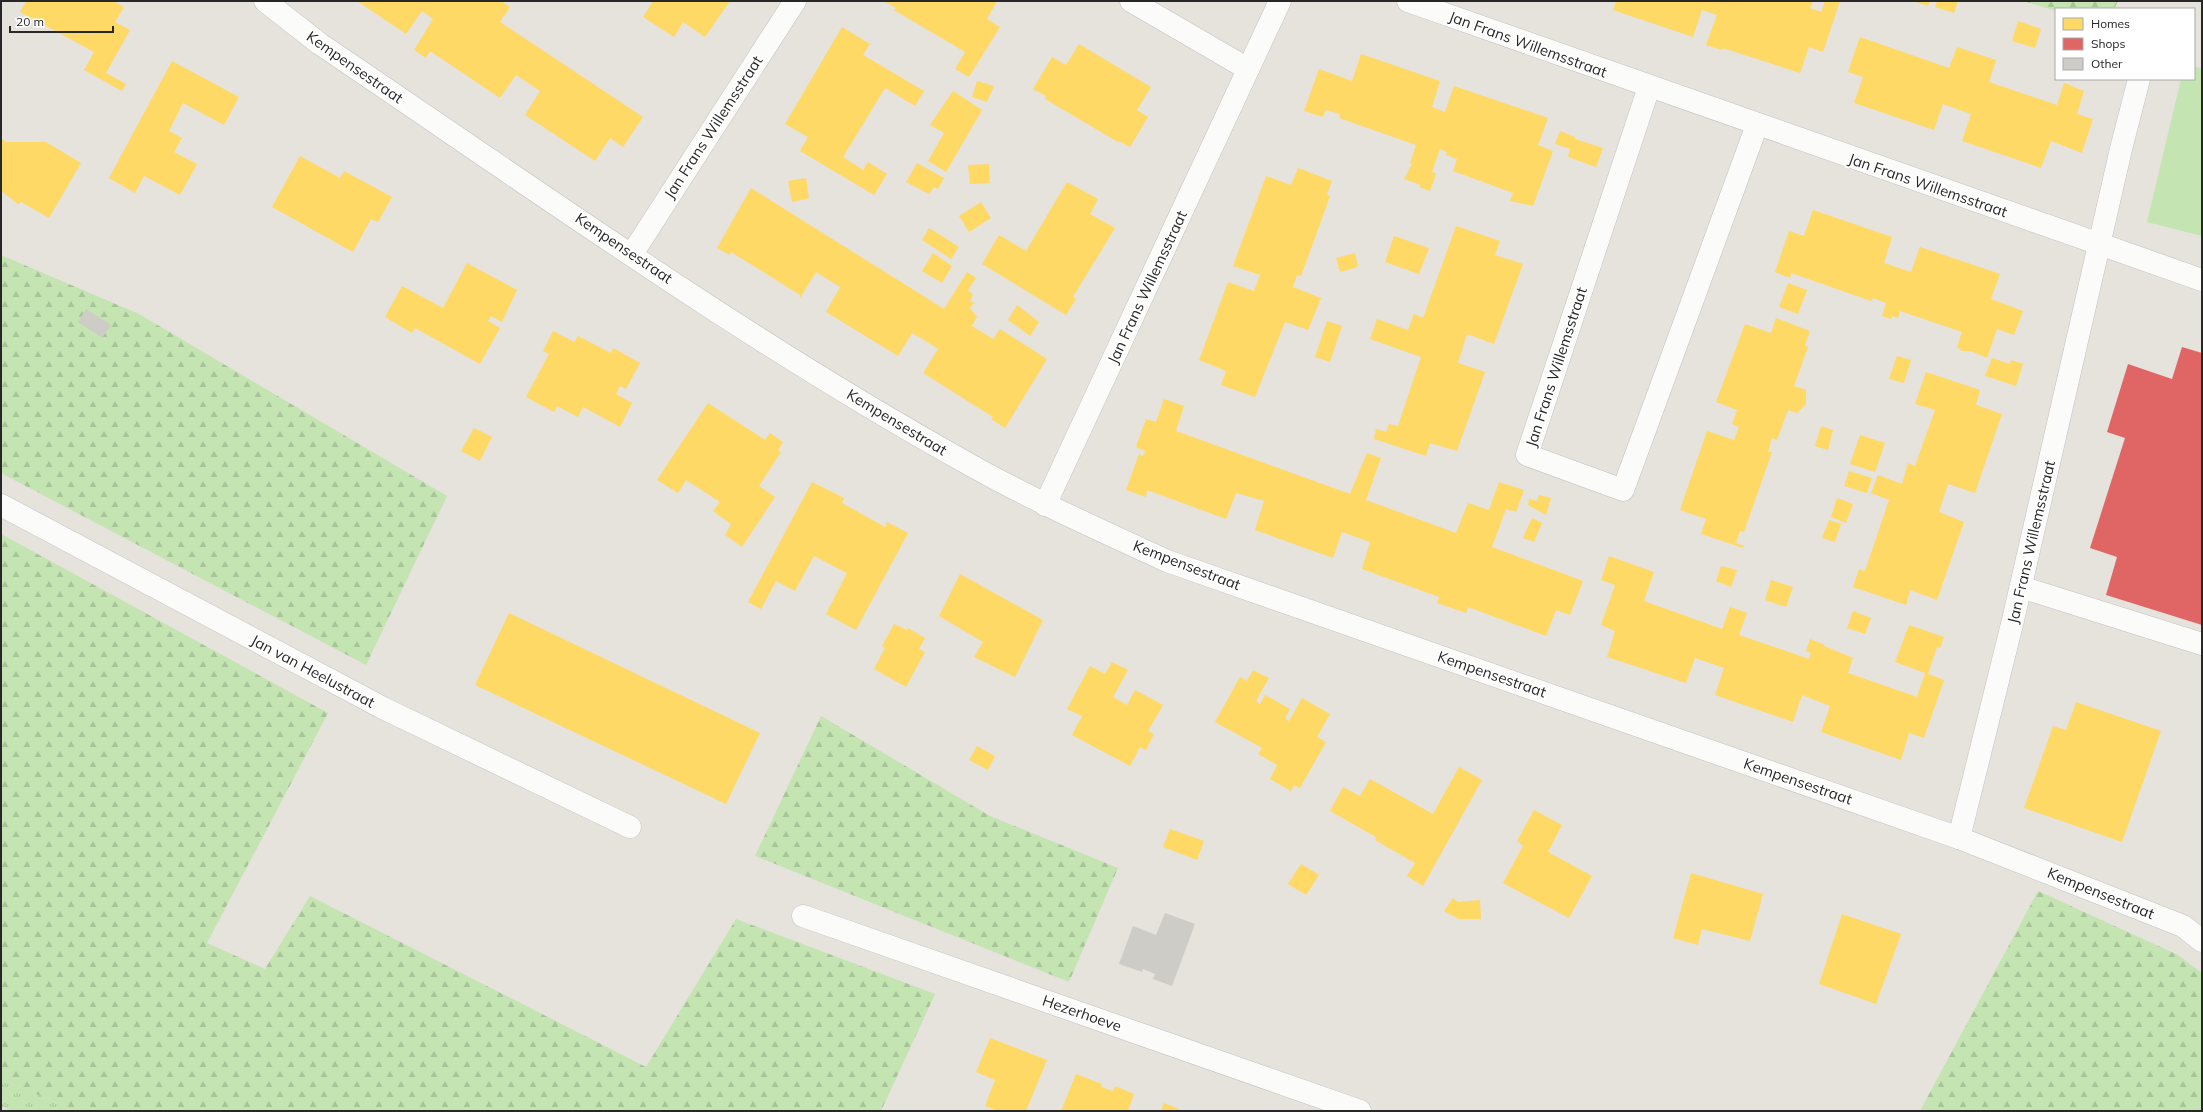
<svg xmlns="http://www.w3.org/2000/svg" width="2203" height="1112" viewBox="0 0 2203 1112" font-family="Mulish,sans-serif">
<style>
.grass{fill:url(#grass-tufts)}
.forest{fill:url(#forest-firs)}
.park{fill:#c4e4b2}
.homes{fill:#ffd966}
.shops{fill:#e06666}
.building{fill:#ceccc7}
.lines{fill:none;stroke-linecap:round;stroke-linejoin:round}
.minor-casing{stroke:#c3c1c2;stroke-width:23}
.minor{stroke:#fbfbfa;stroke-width:22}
.labels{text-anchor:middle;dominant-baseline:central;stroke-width:4;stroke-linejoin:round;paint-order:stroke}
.street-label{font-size:15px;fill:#272727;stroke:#fff}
</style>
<defs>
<pattern id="grass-tufts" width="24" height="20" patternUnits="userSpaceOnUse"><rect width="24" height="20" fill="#c4e4b2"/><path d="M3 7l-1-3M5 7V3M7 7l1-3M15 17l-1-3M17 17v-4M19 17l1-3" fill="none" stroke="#a8c499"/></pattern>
<pattern id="forest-firs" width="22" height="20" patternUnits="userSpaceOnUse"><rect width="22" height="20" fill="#c4e4b2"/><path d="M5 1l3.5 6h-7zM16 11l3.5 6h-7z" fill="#a8c499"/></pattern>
</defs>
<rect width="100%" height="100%" fill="#e6e2dc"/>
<!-- grass -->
<polygon class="grass" points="1,1079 75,1111 11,1111 1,1106"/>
<!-- forest -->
<g class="forest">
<polygon points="2023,1 2118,1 2114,9 2056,9 2056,11"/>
<polygon points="1,255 139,314 447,496 366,665 1,473"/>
<polygon points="1,534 328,713 207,943 265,969 310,896 646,1067 736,919 935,994 881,1111 75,1111 1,1079"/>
<polygon points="821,716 990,816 1118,868 1069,982 755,856"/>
<polygon points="2038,891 2178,955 2202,973 2202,1111 1920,1111"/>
</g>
<!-- park -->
<polygon class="park" points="2194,66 2202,69 2202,236 2147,222 2181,79 2194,79"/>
<!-- homes -->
<g class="homes">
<polygon points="26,1 113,1 124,7 115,22 130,30 106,73 126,84 122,91 84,70 94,52 20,12"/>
<polygon points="357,1 501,1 510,7 500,22 643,117 623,147 610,138 595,161 525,115 540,91 516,75 500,98 430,51 426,58 414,50 433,19 422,11 406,34"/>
<polygon points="653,1 730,1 705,37 683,22 674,37 643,17"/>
<polygon points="884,1 997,1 987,19 1000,27 969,77 955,69 965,52 894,10 896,8"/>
<polygon points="1616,1 1813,1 1810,8 1821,12 1825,1 1840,1 1823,52 1809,47 1800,73 1723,48 1722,50 1706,45 1717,15 1702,10 1693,37 1613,10"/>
<polygon points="1913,1 1930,1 1928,6"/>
<polygon points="1937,1 1958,1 1954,13 1935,7"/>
<polygon points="2018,21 2041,29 2035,48 2012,41"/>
<polygon points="842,27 870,44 863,55 924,91 915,106 885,88 843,157 863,170 868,162 887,174 874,195 800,151 808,137 785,124"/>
<polygon points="1860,37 1949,68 1957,47 1996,60 1989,82 2057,105 2064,83 2084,91 2077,114 2093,119 2082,153 2051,141 2041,168 1962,141 1971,114 1943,104 1934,130 1854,103 1863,77 1848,72"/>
<polygon points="1079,44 1151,87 1137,110 1148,117 1130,147 1119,141 1118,142 1045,99 1046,96 1033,89 1052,57 1066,65"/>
<polygon points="1361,54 1440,81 1432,107 1445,112 1454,86 1548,118 1538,145 1553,151 1533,206 1510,201 1513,193 1453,171 1457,159 1446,155 1447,152 1440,149 1432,172 1436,174 1430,191 1419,187 1421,185 1404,179 1412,164 1410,163 1416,145 1339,118 1340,114 1326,110 1323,117 1304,111 1319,69 1352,81"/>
<polygon points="172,61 239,97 224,125 183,103 169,131 182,138 174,152 197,164 180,195 144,176 135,193 109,178"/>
<polygon points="977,81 994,86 987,102 972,97"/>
<polygon points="953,91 982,110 946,172 928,161 944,133 930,125"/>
<polygon points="1560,131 1575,137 1575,139 1603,148 1596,167 1568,157 1570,149 1555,144"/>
<polygon points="1,138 6,142 46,142 81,163 49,218 21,202 18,204 1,191"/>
<polygon points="300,156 340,178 344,171 392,197 378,222 371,219 353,252 272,207"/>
<polygon points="917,163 944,178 938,189 934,187 929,194 906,182"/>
<polygon points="989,164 990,183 970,184 968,165"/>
<polygon points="1298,168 1332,181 1327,195 1330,196 1315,238 1301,276 1297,275 1293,287 1321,298 1308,330 1285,322 1255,397 1221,385 1226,371 1199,360 1228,282 1254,291 1260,275 1233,266 1266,176 1291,185"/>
<polygon points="806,178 809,198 792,202 788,181"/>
<polygon points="1067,182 1098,199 1090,214 1115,228 1073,297 1076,299 1066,315 982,264 999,235 1026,251"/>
<polygon points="751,188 944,309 967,272 976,278 968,290 973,295 970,301 974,303 970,308 977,317 972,326 993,339 1000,329 1047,359 1005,428 991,419 993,417 923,373 938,349 924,340 912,333 898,356 826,312 840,287 816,272 800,298 800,295 731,252 730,255 717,248"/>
<polygon points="981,202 991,218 969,232 959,216"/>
<polygon points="1813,210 1892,237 1884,263 1911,272 1920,247 2000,274 1991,299 2023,311 2014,335 1997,329 1987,358 1971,351 1962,351 1957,347 1962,332 1900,311 1898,318 1892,316 1891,319 1882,316 1886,303 1873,298 1871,301 1791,273 1790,278 1775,272 1789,231 1804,236"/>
<polygon points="1456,226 1500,241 1495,255 1523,264 1494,344 1467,334 1458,363 1485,372 1457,451 1430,443 1426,456 1374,439 1376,429 1386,432 1389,424 1398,426 1421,357 1370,339 1377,319 1408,330 1414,314 1423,318"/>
<polygon points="929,228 959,247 951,259 922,240"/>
<polygon points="1394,236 1429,248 1419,274 1385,262"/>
<polygon points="933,253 952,266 942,283 922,271"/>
<polygon points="1355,253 1358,267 1340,272 1336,258"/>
<polygon points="467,263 517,290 502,322 491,316 488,321 500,328 480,364 415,328 412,333 385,317 402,286 443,308"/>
<polygon points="1788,283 1807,290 1798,314 1779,307"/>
<polygon points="1017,305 1039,322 1030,336 1008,320"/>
<polygon points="1776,318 1810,331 1805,345 1808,347 1794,386 1806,390 1806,404 1797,413 1788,410 1777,440 1772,438 1768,452 1772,452 1744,532 1740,531 1736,543 1744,546 1743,548 1701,534 1706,519 1680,510 1707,431 1734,440 1739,427 1732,424 1737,410 1716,402 1745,324 1771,333"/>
<polygon points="1327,321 1342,326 1330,362 1315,357"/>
<polygon points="553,331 574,342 578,336 611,353 613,348 640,363 626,389 620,386 616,394 632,403 620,427 583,407 578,417 557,406 554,412 526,397 549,354 543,351"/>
<polygon points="1897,356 1911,360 1904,383 1889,379"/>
<polygon points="1992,358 2010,364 2011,360 2023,364 2016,386 1985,376"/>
<polygon points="1926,372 1980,390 1976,405 2002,414 1975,493 1948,484 1939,512 1964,522 1937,600 1910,590 1906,605 1853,587 1859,569 1865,571 1889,500 1871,493 1878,475 1902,484 1908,463 1915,466 1935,410 1915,404"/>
<polygon points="1164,399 1184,406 1176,431 1350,494 1367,453 1381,458 1366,500 1456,533 1468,503 1489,510 1499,482 1524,490 1516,512 1506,509 1492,547 1583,581 1570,615 1556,610 1546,636 1468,607 1466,613 1437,603 1439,597 1362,569 1370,542 1342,532 1333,558 1255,530 1264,501 1236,493 1226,519 1147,490 1146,497 1126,490 1139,454 1143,456 1145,451 1136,447 1146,419 1156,422"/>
<polygon points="708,403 765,440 770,433 783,442 778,450 781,452 759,486 775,497 742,547 725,535 731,524 713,511 720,502 686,480 678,493 657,480"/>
<polygon points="1821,426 1833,430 1828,450 1815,446"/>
<polygon points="474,428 492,437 480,461 461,451"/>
<polygon points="1860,435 1885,443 1875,472 1850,464"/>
<polygon points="1849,471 1872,478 1867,493 1844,486"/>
<polygon points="812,482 844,498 842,503 885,527 887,522 908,533 856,630 826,614 847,573 814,556 795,591 776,581 761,609 748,602"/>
<polygon points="1539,495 1551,498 1546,515 1528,505 1529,499 1537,501"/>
<polygon points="1837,498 1853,504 1846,523 1831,517"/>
<polygon points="1532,518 1542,523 1534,542 1523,538"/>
<polygon points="1829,520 1841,524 1835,542 1822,538"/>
<polygon points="1609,556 1654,572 1644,601 1722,629 1730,607 1747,613 1739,635 1809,659 1811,653 1806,651 1810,639 1825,645 1824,646 1853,658 1848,673 1917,697 1925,673 1895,662 1909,625 1944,637 1940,648 1937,647 1928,674 1944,680 1924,738 1909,733 1901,760 1821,732 1830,706 1802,695 1793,722 1715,695 1724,668 1695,658 1686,683 1607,657 1615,631 1601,625 1615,585 1601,580"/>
<polygon points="1721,566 1737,570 1731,587 1716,581"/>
<polygon points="960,574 1043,620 1015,677 974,657 983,642 939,616"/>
<polygon points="1771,580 1793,587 1786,607 1765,600"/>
<polygon points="1853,611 1871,618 1865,634 1847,628"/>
<polygon points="509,613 760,733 726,804 475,685"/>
<polygon points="894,624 907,630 908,628 925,638 919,649 925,652 906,687 874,669 885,648 882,646"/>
<polygon points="1112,662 1128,670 1113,697 1127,705 1135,690 1163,705 1148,731 1154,734 1146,750 1140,747 1130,766 1072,735 1082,716 1067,709 1090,666 1105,674"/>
<polygon points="1253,670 1269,678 1256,701 1260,704 1265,695 1290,709 1285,719 1289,721 1302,698 1330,714 1317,737 1326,742 1300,788 1294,785 1291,791 1270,779 1277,765 1258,754 1262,748 1215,722 1240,677 1247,681"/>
<polygon points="2076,702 2161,731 2122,842 2024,808 2053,726 2066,730"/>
<polygon points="977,746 995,756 988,770 969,760"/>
<polygon points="1459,767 1482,780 1423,886 1407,876 1415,863 1375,840 1376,837 1330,811 1343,787 1360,796 1370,779 1433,814"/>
<polygon points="1534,810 1562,825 1548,852 1592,876 1569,918 1503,883 1523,846 1517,841"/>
<polygon points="1170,829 1204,841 1197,860 1163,847"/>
<polygon points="1301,864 1319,875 1306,895 1288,884"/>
<polygon points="1691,873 1763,894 1750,941 1702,929 1698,945 1673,938"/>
<polygon points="1453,898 1458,902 1480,900 1481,919 1459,919 1444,911"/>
<polygon points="1842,914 1901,934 1876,1004 1819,984"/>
<polygon points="990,1038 1047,1060 1026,1111 998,1111 985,1106 995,1080 976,1072"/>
<polygon points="1076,1074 1102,1084 1101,1087 1113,1091 1115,1086 1134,1094 1128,1111 1061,1111"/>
<polygon points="1164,1103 1184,1111 1161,1111"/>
</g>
<!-- shops -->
<polygon class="shops" points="2182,347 2202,353 2202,625 2106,595 2117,557 2090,548 2125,438 2107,432 2128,364 2172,379"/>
<!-- building -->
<g class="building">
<polygon points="86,309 111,325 102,338 78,322"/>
<polygon points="1165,913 1195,924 1172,986 1153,979 1155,974 1143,969 1142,972 1119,964 1133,926 1156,935"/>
</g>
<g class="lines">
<!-- minor casing -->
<g class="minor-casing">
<g id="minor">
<path d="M265,1L320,44C532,187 741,337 965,462C1030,499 1098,529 1167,561L1959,838L2183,926L2202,941"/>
<polyline points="1131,1 1248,69"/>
<polyline points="1408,1 2202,280"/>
<polyline points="1649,87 1527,455 1623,490 1757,125"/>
<polyline points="632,254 795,1"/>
<polyline points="1,505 383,708 630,827"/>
<polyline points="1045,505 1280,1"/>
<polyline points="2021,587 2202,644"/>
<polyline points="1959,838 2013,620 2121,149 2139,79"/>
<polyline points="803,916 1360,1111"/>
</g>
</g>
<!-- minor -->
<use href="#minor" class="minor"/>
</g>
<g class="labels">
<!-- street labels -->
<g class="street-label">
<text transform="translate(1528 44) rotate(20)">Jan Frans Willemsstraat</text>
<text transform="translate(355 67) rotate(35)">Kempensestraat</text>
<text transform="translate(713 127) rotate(-57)">Jan Frans Willemsstraat</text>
<text transform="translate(1928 185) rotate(19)">Jan Frans Willemsstraat</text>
<text transform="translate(624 248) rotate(34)">Kempensestraat</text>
<text transform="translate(1147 287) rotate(-65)">Jan Frans Willemsstraat</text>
<text transform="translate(1556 367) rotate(-72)">Jan Frans Willemsstraat</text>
<text transform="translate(897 422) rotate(31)">Kempensestraat</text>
<text transform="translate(2031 542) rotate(-77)">Jan Frans Willemsstraat</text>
<text transform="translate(1187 565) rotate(21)">Kempensestraat</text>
<text transform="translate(313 671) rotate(28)">Jan van Heelustraat</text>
<text transform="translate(1492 674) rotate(19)">Kempensestraat</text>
<text transform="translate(1798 781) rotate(19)">Kempensestraat</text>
<text transform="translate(2101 893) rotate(22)">Kempensestraat</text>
<text transform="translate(1082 1013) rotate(19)">Hezerhoeve</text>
</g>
</g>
<!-- border -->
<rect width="2203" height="1112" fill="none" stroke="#272727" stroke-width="4"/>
<!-- legend -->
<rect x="2055" y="8" width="140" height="72" fill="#ffffff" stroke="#a9a9a9"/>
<rect x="2063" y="18" width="20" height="12" fill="#ffd966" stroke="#a9a9a9"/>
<text x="2091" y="28" font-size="12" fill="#272727">Homes</text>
<rect x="2063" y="38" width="20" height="12" fill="#e06666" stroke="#a9a9a9"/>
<text x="2091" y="48" font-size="12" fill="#272727">Shops</text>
<rect x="2063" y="58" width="20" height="12" fill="#ceccc7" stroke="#a9a9a9"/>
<text x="2091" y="68" font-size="12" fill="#272727">Other</text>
<!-- scale -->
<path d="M10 26v6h103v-6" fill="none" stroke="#272727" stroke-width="2"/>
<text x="16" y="26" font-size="12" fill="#272727" stroke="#ffffff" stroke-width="3" paint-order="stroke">20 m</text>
</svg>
